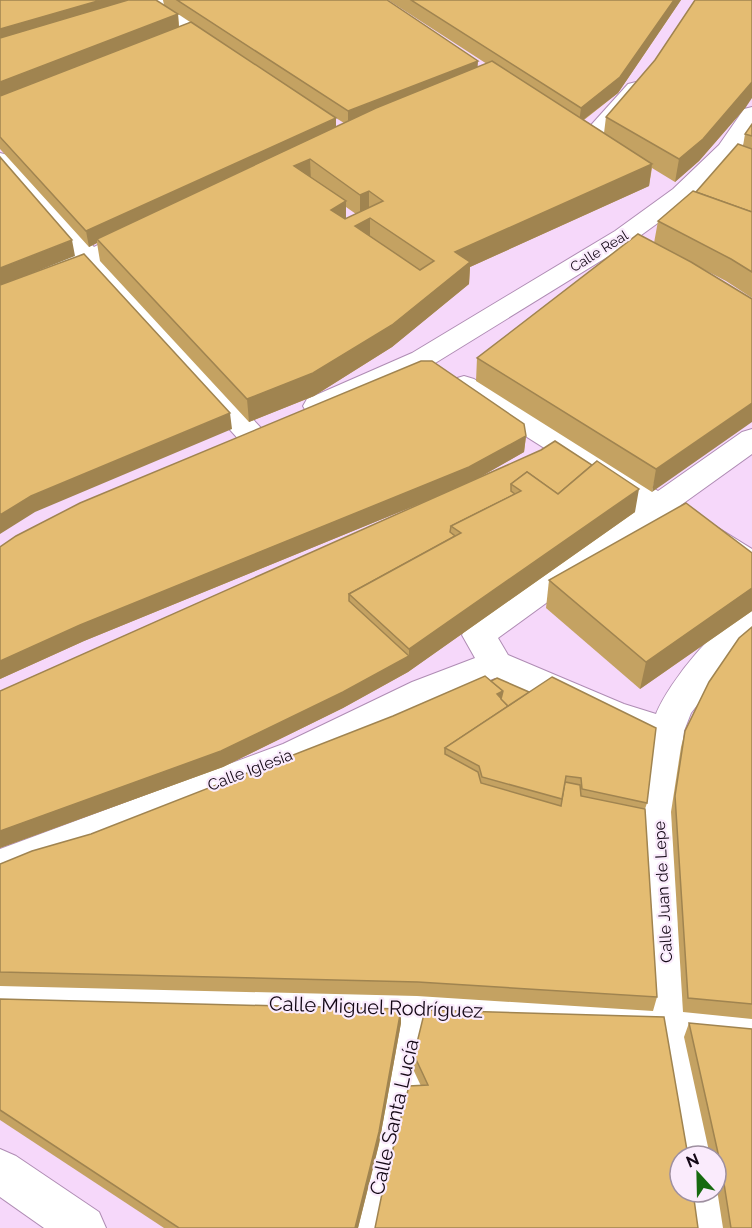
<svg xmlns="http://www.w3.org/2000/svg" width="752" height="1228" viewBox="0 0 752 1228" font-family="Raleway,sans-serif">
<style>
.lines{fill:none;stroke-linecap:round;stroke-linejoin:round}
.minor-casing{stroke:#af8cb4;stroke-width:2}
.minor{fill:#fff;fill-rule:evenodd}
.wall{fill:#c4a262;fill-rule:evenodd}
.shaded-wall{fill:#a08450}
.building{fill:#e4bc72;stroke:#a08450;stroke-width:1.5;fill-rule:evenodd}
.labels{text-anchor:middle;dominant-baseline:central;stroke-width:4.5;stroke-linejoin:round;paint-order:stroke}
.far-street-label{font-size:14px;fill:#140816;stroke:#faebfc}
.street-label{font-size:16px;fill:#140816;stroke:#faebfc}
.near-street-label{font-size:20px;fill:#140816;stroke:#faebfc}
</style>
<rect width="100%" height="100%" fill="#f6d8fa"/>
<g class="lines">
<!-- minor casing -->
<g class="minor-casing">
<g id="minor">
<polygon points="139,0 163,0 232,48 229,53 213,53"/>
<polygon points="636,82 644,84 647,89 644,94 599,144 583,144 579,139 583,134 628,84"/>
<polygon points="752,107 752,132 736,155 691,199 633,241 432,365 327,413 317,415 307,413 303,406 307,399 412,353 615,231 673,189 719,145 744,109"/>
<path d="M0,153L8,155L94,247C110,239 130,224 149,229L153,234L149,239L106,261L261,428L266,435L261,442L251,445L241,442L85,269L0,301V284L73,256L0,174Z"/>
<path d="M464,376L474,379L658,491L742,432L752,429V454L681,505L752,549V576L741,572L659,521L498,638L508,655L624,704L656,714C669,682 719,619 752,609V641L733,658L691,713L684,731L676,829L689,1004L752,1010V1048L695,1043L718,1156L716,1161V1156H680V1170L674,1156L653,1039L435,1027L392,1228H346L394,1025L0,1017V979L419,987L648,1001L638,829L647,739L602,725L495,678L436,702L309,764L0,882V849L283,744L412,682L475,658L462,635L467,626L636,506L454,391L450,385L454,379Z"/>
<polygon points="0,1149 16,1156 99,1212 106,1228 44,1228 0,1197"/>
<polygon points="716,1176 724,1192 731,1228 685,1228 680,1192 680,1191 716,1192"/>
</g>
</g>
<!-- minor -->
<use href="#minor" class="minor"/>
</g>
<!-- wall -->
<g class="wall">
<path d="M0,0L164,5L163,0H387L477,67L487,64L388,0H681L618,93L584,120L604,133L606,117L746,107L699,161L675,182L652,168L649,186L470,267L469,284L392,347L314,396L249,422L100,261L97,243L89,247L0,149ZM178,14L190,22L179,27ZM336,118L344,123L336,127ZM346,207L356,214L346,219Z"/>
<polygon points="752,124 752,298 726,281 701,268 652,492 476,381 477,358 654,243 658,221 696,192 743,146 745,134"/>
<polygon points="526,436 524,452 478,478 541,450 635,512 408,672 343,708 223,767 0,848 0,691 436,497 84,641 0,679 0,547"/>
<polygon points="752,553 752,611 640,689 546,608 549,580"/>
<polygon points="752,627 752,1019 683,1012 671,812 681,747 685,731"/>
<polygon points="491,681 647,803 645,809 657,997 653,1011 417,996 0,986 0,864 91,834"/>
<polygon points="0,999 401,1023 379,1144 358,1228 164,1228 0,1120"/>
<polygon points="689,1023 752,1228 723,1228 716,1183 716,1156 710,1156 684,1037"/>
<polygon points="414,1055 698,1228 421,1086 413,1069"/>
</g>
<!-- shaded-wall -->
<g class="shaded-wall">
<polygon points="101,0 143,0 0,44 0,29"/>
<polygon points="674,0 681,0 618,93 579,123 581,108"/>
<polygon points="178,14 179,29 0,99 0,82"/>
<polygon points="478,61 477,76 348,126 348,111"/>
<polygon points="752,82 752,98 746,107 699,161 675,182 679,159"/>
<polygon points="336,118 336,133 97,239 97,243 89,247 86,231"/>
<polygon points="310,159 311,181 294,166"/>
<polygon points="652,164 649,186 470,267 469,284 392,347 314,396 249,422 247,399 455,252"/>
<polygon points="369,191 369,213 360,217 360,195"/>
<polygon points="346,201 346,224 331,210"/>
<polygon points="370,218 370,241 355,226"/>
<polygon points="72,240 75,256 0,286 0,268"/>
<polygon points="752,403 752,422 652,492 656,469"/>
<polygon points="230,413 232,429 35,512 0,534 0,515 31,496"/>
<polygon points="526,436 524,452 468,484 84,641 0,679 0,661 80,625"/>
<polygon points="639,489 635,512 408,672 343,708 223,767 0,848 0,831 409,656 409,649"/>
<polygon points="752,588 752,611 640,689 646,662"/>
<polygon points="503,691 501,707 497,694"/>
<polygon points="401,1009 401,1023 379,1144 358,1228 355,1228"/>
</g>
<!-- building -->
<g class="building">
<polygon points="0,0 101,0 0,29"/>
<polygon points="128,0 156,0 178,14 0,82 0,38"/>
<polygon points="177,0 387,0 478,61 348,111"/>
<polygon points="411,0 674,0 620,77 581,108"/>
<polygon points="695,0 752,0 752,82 703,139 679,159 606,117 655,60"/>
<polygon points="191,22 336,118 86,231 0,137 0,96"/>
<path d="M492,61L652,164L455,252L470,262L392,325L313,373L247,399L97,239L376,108ZM310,159L360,195L369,191L383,201L345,219L331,210L346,201L294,166ZM370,218L434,261L420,270L355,226Z"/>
<polygon points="752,124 752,136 745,134"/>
<polygon points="738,144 752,149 752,212 696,192"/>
<polygon points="0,157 72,240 0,268"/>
<polygon points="693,191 752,212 752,272 731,259 658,221"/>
<polygon points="638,234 691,262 752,299 752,403 656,469 477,358"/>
<polygon points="84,254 230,413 31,496 0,515 0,285"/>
<polygon points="421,361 432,361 524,424 526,436 469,467 80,625 0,661 0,547 16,536 80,503"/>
<polygon points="555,441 592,465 558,494 527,472 511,484 511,491 515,494 451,526 450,532 455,536 349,594 349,601 409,656 343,692 221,751 0,831 0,691 541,450"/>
<polygon points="597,461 639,489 409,649 349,594 461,533 451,526 521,491 511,484 527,472 558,494"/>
<polygon points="686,503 752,553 752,588 646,662 549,580"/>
<polygon points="752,627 752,1004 688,998 675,796 685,731 709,682 739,638"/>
<polygon points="485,676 503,691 497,694 508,706 445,748 445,754 478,772 481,783 561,806 565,782 580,785 581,796 645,809 657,997 418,982 0,972 0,864 32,851 91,834 393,716"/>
<polygon points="552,677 656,728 647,803 582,789 581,778 566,776 562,799 482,777 479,766 445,748"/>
<polygon points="497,678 529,692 508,706 501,699 503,691 491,681"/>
<polygon points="0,999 401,1009 379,1132 355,1228 179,1228 0,1110"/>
<polygon points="425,1010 664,1017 688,1156 680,1156 680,1192 693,1192 698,1228 375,1228 384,1184 409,1086 428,1085 414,1055"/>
<polygon points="689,1023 752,1029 752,1228 731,1228 722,1171"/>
</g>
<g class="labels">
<!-- far-street labels -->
<g class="far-street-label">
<text transform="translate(599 251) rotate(-32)">Calle Real</text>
</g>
<!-- street labels -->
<g class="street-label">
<text transform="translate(250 770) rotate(-21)">Calle Iglesia</text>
<text transform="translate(663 892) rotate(-93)">Calle Juan de Lepe</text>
</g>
<!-- near-street labels -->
<g class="near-street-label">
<text transform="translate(376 1007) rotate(2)">Calle Miguel Rodríguez</text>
<text transform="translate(394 1117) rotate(-77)">Calle Santa Lucía</text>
</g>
</g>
<!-- north arrow -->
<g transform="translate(698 1174) rotate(338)"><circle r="28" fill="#faebfc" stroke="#9e90a0" stroke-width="1.5"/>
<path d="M0-4.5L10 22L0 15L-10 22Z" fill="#166a0f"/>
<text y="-9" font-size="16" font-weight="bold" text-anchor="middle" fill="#140816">N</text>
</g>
</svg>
